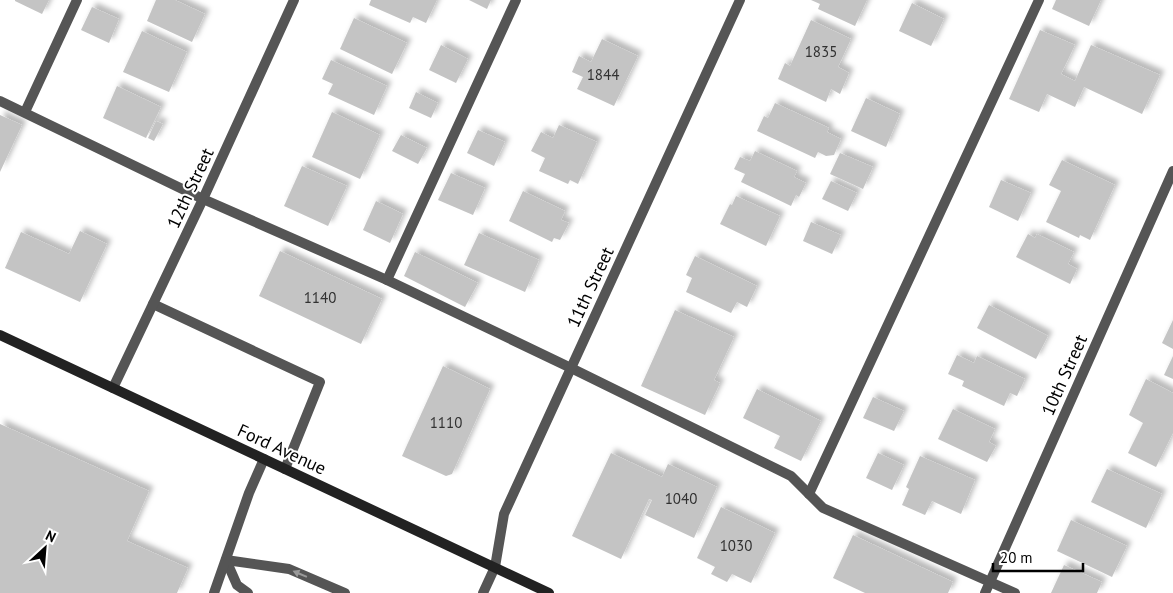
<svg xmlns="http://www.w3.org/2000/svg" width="1173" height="593" viewBox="0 0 1173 593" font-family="'PT Sans',sans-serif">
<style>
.building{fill:#c4c4c4;filter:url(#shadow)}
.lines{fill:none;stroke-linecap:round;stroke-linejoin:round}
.service{stroke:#555;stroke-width:10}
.minor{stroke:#555;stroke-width:10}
.secondary{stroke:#222;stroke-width:10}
.oneway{fill:#999}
.labels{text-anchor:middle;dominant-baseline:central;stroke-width:4;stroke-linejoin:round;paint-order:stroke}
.number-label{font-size:15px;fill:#313131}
.street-label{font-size:18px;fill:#000;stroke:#fff}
</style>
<defs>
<filter id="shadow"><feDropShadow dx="4.5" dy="-4.5" stdDeviation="2.5" flood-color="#0004"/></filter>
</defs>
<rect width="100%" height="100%" fill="#fff"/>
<!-- building -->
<g class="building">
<polygon points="15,0 49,0 42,14 15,1"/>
<polygon points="156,0 175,0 205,14 192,42 147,21"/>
<polygon points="371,0 437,0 426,23 413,17 410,23 369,5"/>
<polygon points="469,0 491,0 487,9"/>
<polygon points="811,0 867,0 855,26 818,9 820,4"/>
<polygon points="1056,0 1101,0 1089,26 1052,9"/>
<polygon points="912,3 944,19 931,46 899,31"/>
<polygon points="92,7 119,19 109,43 81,30"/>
<polygon points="354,18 407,43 392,74 340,49"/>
<polygon points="811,20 851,39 838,67 849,73 840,94 831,89 826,102 778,79 785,63 790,66"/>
<polygon points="1040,30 1075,45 1061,74 1075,81 1091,45 1160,75 1142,114 1084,87 1075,107 1047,94 1039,112 1009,99"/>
<polygon points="142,31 187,52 169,92 123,72"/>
<polygon points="602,39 638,56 614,106 577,89 583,77 572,72 579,56 591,62"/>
<polygon points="441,45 468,59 456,83 429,70"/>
<polygon points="331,60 387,86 374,115 328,94 333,84 322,79"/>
<polygon points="117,86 161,107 146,138 103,118"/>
<polygon points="416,92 438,103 431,118 409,108"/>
<polygon points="866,98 900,114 886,147 851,131"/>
<polygon points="775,103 829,128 827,132 841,139 834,155 826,156 818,152 815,158 757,131 764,116 768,118"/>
<polygon points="332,112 380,135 360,179 312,157"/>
<polygon points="0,115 22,125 0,172"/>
<polygon points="156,121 163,124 154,141 148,138"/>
<polygon points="559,125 597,142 578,184 570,180 568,184 539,171 545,158 531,151 541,132 553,138"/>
<polygon points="478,130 505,142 494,166 467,153"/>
<polygon points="401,135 427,148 418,164 392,151"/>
<polygon points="755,151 797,171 794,177 806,183 799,197 796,195 791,206 741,182 745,174 734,169 740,157 750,161"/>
<polygon points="840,153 873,167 863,189 830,174"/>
<polygon points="1062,160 1115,185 1090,240 1080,235 1079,238 1046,222 1061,191 1049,185"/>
<polygon points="302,166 347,186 328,226 284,206"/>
<polygon points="451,173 485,188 473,215 438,200"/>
<polygon points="1001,180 1031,193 1018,221 989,207"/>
<polygon points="831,181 857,193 848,211 822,199"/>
<polygon points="523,191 565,211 561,220 569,223 560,240 554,238 552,242 509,221"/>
<polygon points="736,196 780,216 766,246 720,224 730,204 732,205"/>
<polygon points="376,201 403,214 390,243 363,230"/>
<polygon points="811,222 841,235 832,254 803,241"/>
<polygon points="80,231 107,244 80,302 5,268 21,232 69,254"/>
<polygon points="479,233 539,260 525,292 464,265"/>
<polygon points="1028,234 1035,238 1037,234 1074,252 1068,264 1077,269 1070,284 1016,257"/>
<polygon points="280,251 382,299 361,344 259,296"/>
<polygon points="415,252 478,283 465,307 404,276"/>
<polygon points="695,256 757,286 747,307 737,302 731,313 686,292 692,278 686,275"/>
<polygon points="989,305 1048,336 1036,359 977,328"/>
<polygon points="675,310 734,337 714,380 720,383 705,415 641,386"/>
<polygon points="1173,320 1173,349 1162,343"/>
<polygon points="957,355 974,363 977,356 1025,379 1017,396 1010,393 1004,406 962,386 964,381 948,374"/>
<polygon points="1173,356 1173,379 1164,375"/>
<polygon points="443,366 490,389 452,474 446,476 402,456"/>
<polygon points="1146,379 1173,393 1173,433 1156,467 1128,453 1143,423 1129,415"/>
<polygon points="757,389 821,421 801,461 774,448 780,436 743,418"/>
<polygon points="873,397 904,411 894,431 863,418"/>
<polygon points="953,409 995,429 989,442 996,446 987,462 938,439"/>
<polygon points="0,424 149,491 127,541 188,568 177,593 0,593"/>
<polygon points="611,453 662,477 668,464 717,487 694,538 645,515 652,500 649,499 621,559 572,536"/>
<polygon points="878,453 904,465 892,490 866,478"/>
<polygon points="920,456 975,480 961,514 932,501 925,515 902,505 909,489 906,487"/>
<polygon points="1107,469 1162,494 1146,528 1091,502"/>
<polygon points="721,507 775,533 751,583 732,574 727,582 711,574 715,567 697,558"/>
<polygon points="1071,520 1127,546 1112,577 1057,551"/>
<polygon points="853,535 953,582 948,593 865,593 833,578"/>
<polygon points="1064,565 1102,582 1097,593 1051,593"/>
</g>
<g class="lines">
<!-- service -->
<g class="service">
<polyline points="0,101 203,199 387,280 571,368 791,476 823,508 1015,593"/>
<polyline points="25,112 77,0"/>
<polyline points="387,280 516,0"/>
<polyline points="153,304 320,382 285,469"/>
<polyline points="809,494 1039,0"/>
<polyline points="226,560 289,569 345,593"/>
<polyline points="226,560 237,585 248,593"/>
<polyline points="214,593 249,493 264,459"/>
</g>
<!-- minor -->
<g class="minor">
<polyline points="113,388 203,199 294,0"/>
<polyline points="483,593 495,567 504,514 740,0"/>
<polyline points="985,593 1173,171"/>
</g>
<!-- secondary -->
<polyline class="secondary" points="0,335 549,593"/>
</g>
<!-- one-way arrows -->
<defs><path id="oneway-solid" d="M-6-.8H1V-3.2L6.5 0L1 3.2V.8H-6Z" transform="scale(1.25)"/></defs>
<use class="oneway" href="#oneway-solid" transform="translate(300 574) rotate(-157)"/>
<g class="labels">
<!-- number labels -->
<g class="number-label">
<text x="821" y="51">1835</text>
<text x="603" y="74">1844</text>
<text x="320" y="297">1140</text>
<text x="446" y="422">1110</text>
<text x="681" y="498">1040</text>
<text x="736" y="545">1030</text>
</g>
<!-- street labels -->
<g class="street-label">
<text transform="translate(190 188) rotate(-65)">12th Street</text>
<text transform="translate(590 287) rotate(-65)">11th Street</text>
<text transform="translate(1064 375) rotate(-66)">10th Street</text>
<text transform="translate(282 449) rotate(25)">Ford Avenue</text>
</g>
</g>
<!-- north arrow -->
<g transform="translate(45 548) rotate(26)" stroke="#ffffff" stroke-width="4" paint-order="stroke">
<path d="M0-4L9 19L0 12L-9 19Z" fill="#000000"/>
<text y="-8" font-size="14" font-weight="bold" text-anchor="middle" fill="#000000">N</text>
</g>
<!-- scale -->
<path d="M993 563v8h90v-8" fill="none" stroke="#000000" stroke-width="2.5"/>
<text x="1000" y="563" font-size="15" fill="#000000" stroke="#ffffff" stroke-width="4" paint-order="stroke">20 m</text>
</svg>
